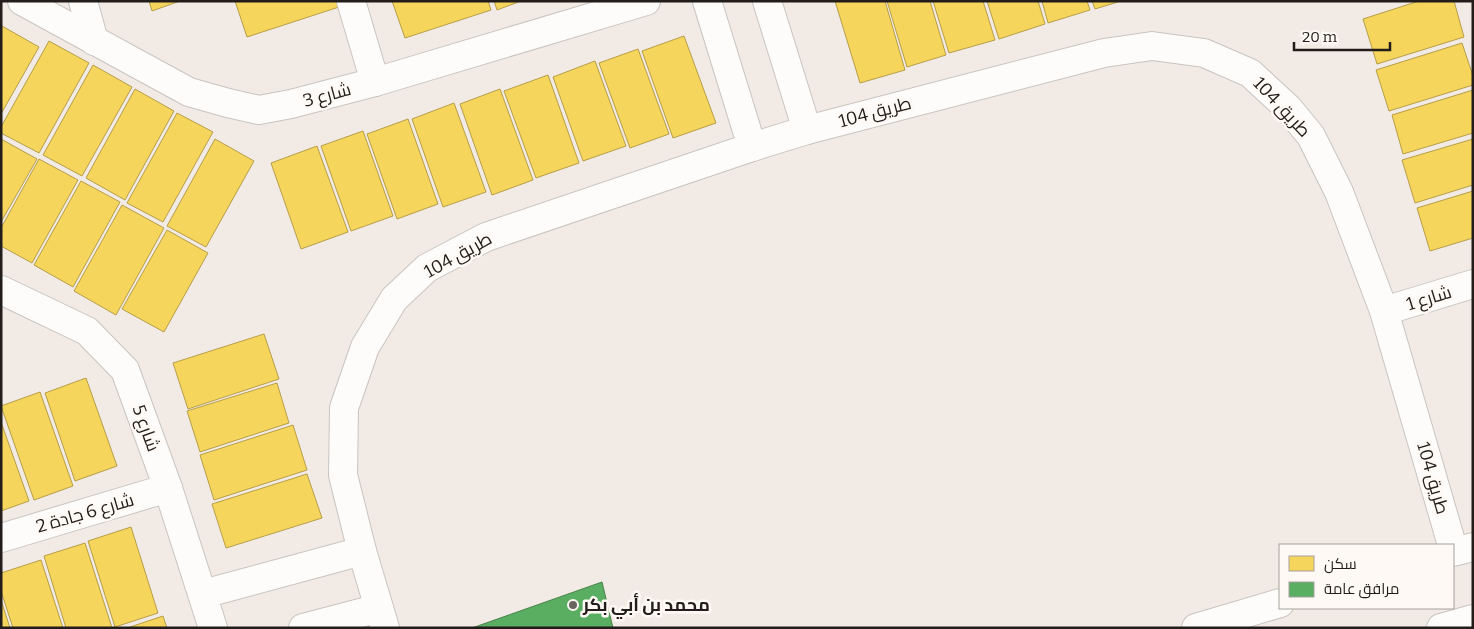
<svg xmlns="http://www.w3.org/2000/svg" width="1474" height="629" viewBox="0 0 1474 629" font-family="Bitter,Cairo,serif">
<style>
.homes{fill:#f6d55c;stroke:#b69e48}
.public{fill:#5aae61;stroke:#49824c}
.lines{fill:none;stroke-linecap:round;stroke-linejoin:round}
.minor-casing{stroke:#cac4c0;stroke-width:30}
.secondary-casing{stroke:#cac4c0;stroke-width:30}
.minor{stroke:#fdfcfb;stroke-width:28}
.secondary{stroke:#fdfcfb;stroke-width:28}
.poi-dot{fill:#6b6561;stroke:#fef9f5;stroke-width:2}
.labels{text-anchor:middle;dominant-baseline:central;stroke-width:5;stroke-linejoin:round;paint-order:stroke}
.street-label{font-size:18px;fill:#221d1a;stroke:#fef9f5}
.poi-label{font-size:18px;font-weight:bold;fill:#221d1a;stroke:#fef9f5;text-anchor:start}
</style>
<rect width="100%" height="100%" fill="#f2ebe5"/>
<!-- homes -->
<g class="homes">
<polygon points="149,1 180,1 152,11"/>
<polygon points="235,1 337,1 339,7 247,37"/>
<polygon points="392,1 488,1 491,10 405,38"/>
<polygon points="494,1 521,1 497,10"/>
<polygon points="835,1 885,1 905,70 860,83"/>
<polygon points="887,1 930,1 946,55 907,67"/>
<polygon points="933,1 983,1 995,40 949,53"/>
<polygon points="987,1 1038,1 1045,24 999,39"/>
<polygon points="1042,1 1087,1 1090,10 1048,23"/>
<polygon points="1092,1 1121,1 1095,9"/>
<polygon points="1419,1 1454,1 1464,37 1377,64 1363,19"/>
<polygon points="2,26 39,47 1,114 1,26"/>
<polygon points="684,36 716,123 673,138 642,51"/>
<polygon points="49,41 89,63 39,153 1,133 1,127"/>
<polygon points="1462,43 1473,76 1473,85 1389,111 1376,70"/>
<polygon points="638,49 669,134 630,148 599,63"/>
<polygon points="595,61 626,146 583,161 553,77"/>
<polygon points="93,65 132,87 82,176 43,155"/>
<polygon points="548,75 579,163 536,178 504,91"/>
<polygon points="135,89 174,111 125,200 86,178"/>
<polygon points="500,89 533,180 492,195 460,104"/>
<polygon points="1473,90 1473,133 1403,154 1392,115"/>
<polygon points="454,103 486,192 443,207 412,119"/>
<polygon points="177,113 213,132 163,222 127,203"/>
<polygon points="408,119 438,204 397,219 367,134"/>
<polygon points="363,131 393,216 351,231 321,146"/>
<polygon points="1,139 37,159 1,222"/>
<polygon points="215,139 254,161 206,247 167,226"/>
<polygon points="1473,139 1473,185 1415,203 1402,160"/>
<polygon points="317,146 348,232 301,249 271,163"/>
<polygon points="39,159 78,180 32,263 1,246 1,228"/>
<polygon points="81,181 120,202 73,287 34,265"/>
<polygon points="1473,191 1473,238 1430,251 1417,208"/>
<polygon points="122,205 164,228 116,315 74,291"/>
<polygon points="167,230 208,253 164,332 122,309"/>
<polygon points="264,334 279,379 188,409 173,363"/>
<polygon points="86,378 117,466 75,481 45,393"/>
<polygon points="277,383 289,423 200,452 187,411"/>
<polygon points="40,392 73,486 34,500 1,406"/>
<polygon points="1,422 29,501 1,511"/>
<polygon points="293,425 307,470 214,500 200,455"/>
<polygon points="307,474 322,518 226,548 212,504"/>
<polygon points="131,527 158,613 115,627 88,541"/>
<polygon points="85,543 112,628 66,628 44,556"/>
<polygon points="41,560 63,628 13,628 1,591 1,573"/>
<polygon points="1,600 10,628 1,628"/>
<polygon points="163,616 167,628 127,628"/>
</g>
<!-- public -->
<polygon class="public" points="602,582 613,628 472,628"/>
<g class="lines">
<!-- minor casing -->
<g class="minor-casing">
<g id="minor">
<polyline points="22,1 189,92 228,103 259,110 291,104 375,82 646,1"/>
<polyline points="83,1 94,41"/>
<polyline points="351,1 375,82"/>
<polyline points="707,1 752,147"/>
<polyline points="767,1 807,130"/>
<polyline points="1,290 87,331 125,370 168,488 213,628"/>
<polyline points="1384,311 1473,284"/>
<polyline points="1,538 168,488"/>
<polyline points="203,594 362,551"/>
<polyline points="303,628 379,608"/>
<polyline points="385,628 362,551 343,475 344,408 365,347 394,299 427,268 486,237 752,147 807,130 1104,53 1152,46 1204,53 1250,73 1288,108 1311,136 1339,192 1384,311 1452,545"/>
</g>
</g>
<!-- secondary casing -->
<g class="secondary-casing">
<g id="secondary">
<polyline points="1453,552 1473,547"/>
<polyline points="1196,628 1280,603"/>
<polyline points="1441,628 1473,619"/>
</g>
</g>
<!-- minor -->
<use href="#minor" class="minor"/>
<!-- secondary -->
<use href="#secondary" class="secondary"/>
</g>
<!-- markers -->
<circle class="poi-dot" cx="573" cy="605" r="5"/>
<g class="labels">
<!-- street labels -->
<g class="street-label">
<text transform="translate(327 95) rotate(-15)">شارع 3</text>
<text transform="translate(1282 107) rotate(47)">طريق 104</text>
<text transform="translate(875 112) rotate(-15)">طريق 104</text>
<text transform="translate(458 255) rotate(-29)">طريق 104</text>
<text transform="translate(1429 298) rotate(-17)">شارع 1</text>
<text transform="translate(146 428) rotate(70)">شارع 5</text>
<text transform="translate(1433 478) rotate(74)">طريق 104</text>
<text transform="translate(85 513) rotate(-16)">شارع 6 جادة 2</text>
</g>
<!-- poi labels -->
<g class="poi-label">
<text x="583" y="605">محمد بن أبي بكر</text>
</g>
</g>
<!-- border -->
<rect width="1474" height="629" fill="none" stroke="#221d1a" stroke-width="5"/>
<!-- legend -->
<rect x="1279" y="544" width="175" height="65" fill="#fef9f5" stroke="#a6a19d"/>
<rect x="1289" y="556" width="25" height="15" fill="#f6d55c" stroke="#a6a19d"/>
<text x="1324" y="569" font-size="15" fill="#221d1a">سكن</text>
<rect x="1289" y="582" width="25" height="15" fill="#5aae61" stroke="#a6a19d"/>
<text x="1324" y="594" font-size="15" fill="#221d1a">مرافق عامة</text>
<!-- scale -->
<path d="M1294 42v8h96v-8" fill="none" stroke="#221d1a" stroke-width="2.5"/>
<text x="1302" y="42" font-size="15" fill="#221d1a" stroke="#fef9f5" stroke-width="4" paint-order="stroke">20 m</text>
</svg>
